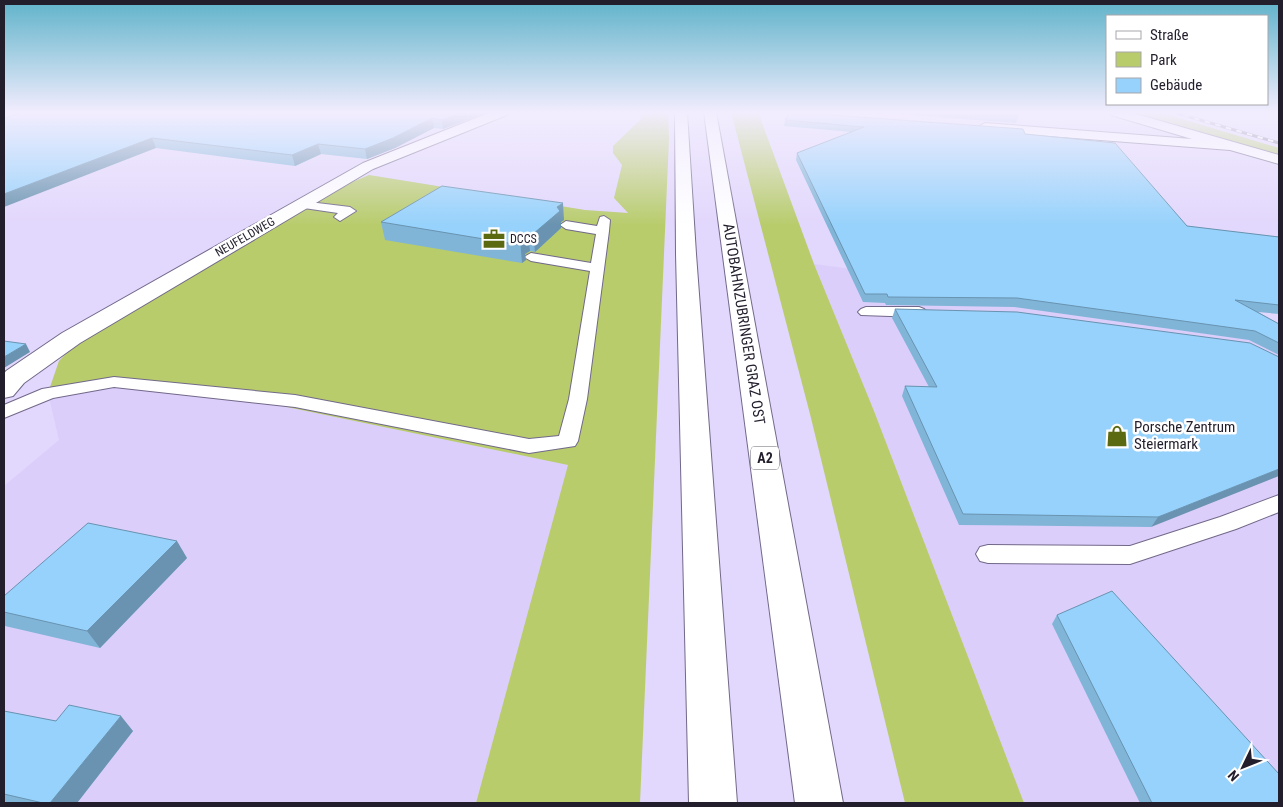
<svg xmlns="http://www.w3.org/2000/svg" width="1283" height="807" viewBox="0 0 1283 807" font-family="'Roboto Condensed',sans-serif">
<style>
.built{fill:#dccefb}
.green{fill:#b8cc6c}
.lines{fill:none;stroke-linecap:round;stroke-linejoin:round}
.lane-casing{stroke:#726889;stroke-width:2}
.street-casing{stroke:#726889;stroke-width:2}
.highway-casing{stroke:#726889;stroke-width:2}
.lane{fill:#fff;fill-rule:evenodd}
.street{fill:#fff;fill-rule:evenodd}
.highway{fill:#fff;fill-rule:evenodd}
.rail-casing{stroke:#7c748d;stroke-width:3}
.rail{stroke:#fff;stroke-width:2;stroke-dasharray:5.5;stroke-linecap:butt}
.wall{fill:#81b5d8}
.shaded-wall{fill:#6993b0}
.building{fill:#96d2fb;stroke:#6993b0}
.labels{text-anchor:middle;dominant-baseline:central;stroke-width:5;stroke-linejoin:round;paint-order:stroke}
.far-street-label{font-size:12px;fill:#231e2c;stroke:#fff}
.far-poi-label{font-size:12px;fill:#231e2c;stroke:#fff;text-anchor:start}
.shield{fill:#fff;stroke:#65626b;stroke-width:1}
.shield-label{font-size:14px;font-weight:bold;fill:#231e2c}
.street-label{font-size:15px;fill:#231e2c;stroke:#fff}
.poi-label{font-size:15px;fill:#231e2c;stroke:#fff;text-anchor:start}
</style>
<rect width="100%" height="100%" fill="#e2d7fc"/>
<!-- built -->
<g class="built">
<polygon points="817,112 935,112 936,120"/>
<polygon points="369,175 585,210 628,213 569,465 476,803 4,803 4,486 59,440 48,393 59,361 350,183"/>
<polygon points="814,264 958,283 1279,333 1279,803 1024,803 874,411"/>
</g>
<!-- green -->
<g class="green">
<polygon points="641,112 668,112 669,139 640,803 476,803 568,465 224,394 114,382 48,393 59,361 81,338 350,183 369,175 585,210 628,213 614,198 622,165 613,153 613,146 641,119"/>
<polygon points="731,112 758,112 814,264 874,411 1024,803 905,803 810,414"/>
<polygon points="1126,112 1159,112 1279,148 1279,157"/>
</g>
<g class="lines">
<!-- lane casing -->
<g class="lane-casing">
<g id="lane">
<polygon points="301,201 350,207 356,211 340,221 334,217 338,213 297,207 295,205 297,203"/>
<polygon points="604,216 610,220 609,231 587,399 578,441 575,446 529,453 295,407 114,387 53,398 4,418 4,405 42,389 114,377 295,395 529,439 559,436 569,399 590,271 531,261 524,257 531,253 591,263 596,234 566,229 560,225 566,221 597,226 600,217"/>
<polygon points="866,307 919,307 924,309 927,312 924,315 919,317 861,315 858,312 861,309"/>
<polygon points="1279,495 1279,512 1236,529 1130,564 988,563 980,561 976,554 980,547 988,545 1130,546 1220,517"/>
</g>
</g>
<!-- street casing -->
<g class="street-casing">
<g id="street">
<polygon points="491,112 509,112 507,115 373,169 80,343 24,383 13,396 4,398 4,374 6,371 62,333 363,163"/>
<polygon points="1109,112 1129,112 1279,155 1279,164 1230,150 985,131 978,127 985,123 1192,139 1111,115"/>
</g>
</g>
<!-- highway casing -->
<g class="highway-casing">
<g id="highway">
<polygon points="675,112 687,112 696,254 737,803 689,803 676,254"/>
<polygon points="704,112 716,112 843,803 795,803"/>
</g>
</g>
<!-- lane -->
<use href="#lane" class="lane"/>
<!-- street -->
<use href="#street" class="street"/>
<!-- highway -->
<use href="#highway" class="highway"/>
<!-- rail casing -->
<g class="rail-casing">
<polyline id="rail" points="1173,112 1279,143"/>
</g>
<!-- rail -->
<use href="#rail" class="rail"/>
</g>
<!-- wall -->
<g class="wall">
<polygon points="24,112 488,112 443,129 434,128 395,148 367,159 321,154 295,166 156,148"/>
<polygon points="871,112 1020,112 1016,123"/>
<polygon points="785,120 1025,134 1187,226 1279,237 1279,314 1258,312 1279,324 1279,355 1249,340 1014,307 886,305 885,303 863,302 796,160 797,153 851,132 784,126"/>
<polygon points="564,220 561,222 561,228 535,252 530,251 525,254 526,260 522,263 385,240 381,222"/>
<polygon points="895,309 1279,357 1151,527 959,525 902,396 905,386 929,387 892,318"/>
<polygon points="187,558 100,648 5,626 4,625 4,596"/>
<polygon points="1057,615 1279,803 1140,803 1052,624"/>
<polygon points="4,711 56,721 133,731 77,803 4,803"/>
</g>
<!-- shaded-wall -->
<g class="shaded-wall">
<polygon points="462,112 488,112 443,129 442,120"/>
<polygon points="432,118 434,128 395,148 367,159 365,149"/>
<polygon points="152,138 156,148 4,207 4,194"/>
<polygon points="318,144 321,154 295,166 292,155"/>
<polygon points="563,203 564,220 561,222 561,228 535,252 533,234 557,207"/>
<polygon points="528,233 530,251 525,254 526,260 522,263 520,239 521,237"/>
<polygon points="26,344 30,352 4,368 4,357"/>
<polygon points="1279,469 1279,476 1151,527 1158,517"/>
<polygon points="177,541 187,558 100,648 87,631"/>
<polygon points="121,716 133,731 77,803 50,803"/>
</g>
<!-- building -->
<g class="building">
<polygon points="24,112 462,112 442,120 432,118 393,138 365,149 318,144 292,155 152,138 4,194 4,118"/>
<polygon points="790,112 1023,129 1025,134 1115,143 1187,226 1279,237 1279,305 1235,300 1279,324 1279,343 1255,331 1017,298 888,297 887,294 865,294 797,153 864,127 785,120"/>
<polygon points="442,186 563,203 557,207 560,211 533,234 528,233 521,237 520,239 524,242 520,245 381,222"/>
<polygon points="895,309 1017,312 1250,343 1279,357 1279,469 1158,517 963,514 905,386 937,387"/>
<polygon points="4,341 26,344 4,357"/>
<polygon points="88,523 177,541 87,631 4,612 4,596"/>
<polygon points="1112,591 1279,774 1279,803 1152,803 1057,615"/>
<polygon points="69,705 121,716 50,803 43,803 4,794 4,711 56,721"/>
</g>
<!-- sky -->
<linearGradient id="sky" x2="0" y2="1"><stop stop-color="#5fb3ca"/><stop offset="0.5" stop-color="#f2edfe"/><stop offset="1" stop-color="#f2edfe" stop-opacity="0"/></linearGradient>
<rect width="1283" height="225" fill="url(#sky)"/>
<!-- icons -->
<defs>
<g id="office-bare" transform="scale(1.725)"><path d="M-6-3h4V-5.5h4V-3h4V5H-6ZM-1-4.5V-3h2v-1.5ZM-6 0V1H6V0Z" fill="#5b6911" stroke="#fff" stroke-width="2.5" paint-order="stroke"/></g>
<g id="shop-bare" transform="scale(1.725)"><path d="M-5-2.5h2.3a2.7 3.5 0 0 1 5.4 0H5L5.5 6h-11ZM-1.5-2.5h3a1.5 2.3 0 0 0-3 0Z" fill="#5b6911" stroke="#fff" stroke-width="2.5" paint-order="stroke"/></g>
</defs>
<g fill-rule="evenodd">
<use href="#office-bare" x="494" y="239"/>
<use href="#shop-bare" x="1117" y="436"/>
</g>
<g class="labels">
<!-- far-street labels -->
<g class="far-street-label">
<text transform="translate(245 237) rotate(-30)">NEUFELDWEG</text>
</g>
<!-- far-poi labels -->
<g class="far-poi-label">
<text x="510" y="239">DCCS</text>
</g>
<!-- shield labels -->
<rect class="shield" x="751" y="446.5" width="28" height="23" rx="4"/>
<g class="shield-label">
<text x="765" y="458">A2</text>
</g>
<!-- street labels -->
<g class="street-label">
<text transform="translate(744 324) rotate(81)">AUTOBAHNZUBRINGER GRAZ OST</text>
</g>
<!-- poi labels -->
<g class="poi-label">
<text x="1134" y="427">Porsche Zentrum<tspan x="1134" dy="17">Steiermark</tspan></text>
</g>
</g>
<!-- border -->
<rect width="1283" height="807" fill="none" stroke="#231e2c" stroke-width="10"/>
<!-- legend -->
<rect x="1106" y="15" width="162" height="90" fill="#ffffff" stroke="#a7a5ab"/>
<rect x="1116" y="31" width="25" height="8" fill="#ffffff" stroke="#a7a5ab"/>
<text x="1150" y="40" font-size="15" fill="#231e2c">Straße</text>
<rect x="1116" y="52" width="25" height="15" fill="#b8cc6c" stroke="#a7a5ab"/>
<text x="1150" y="65" font-size="15" fill="#231e2c">Park</text>
<rect x="1116" y="78" width="25" height="15" fill="#96d2fb" stroke="#a7a5ab"/>
<text x="1150" y="90" font-size="15" fill="#231e2c">Gebäude</text>
<!-- north arrow -->
<g transform="translate(1243 767) rotate(227)" stroke="#ffffff" stroke-width="4" paint-order="stroke">
<path d="M0-4L9 19L0 12L-9 19Z" fill="#231e2c"/>
<text y="-8" font-size="14" font-weight="bold" text-anchor="middle" fill="#231e2c">N</text>
</g>
</svg>
